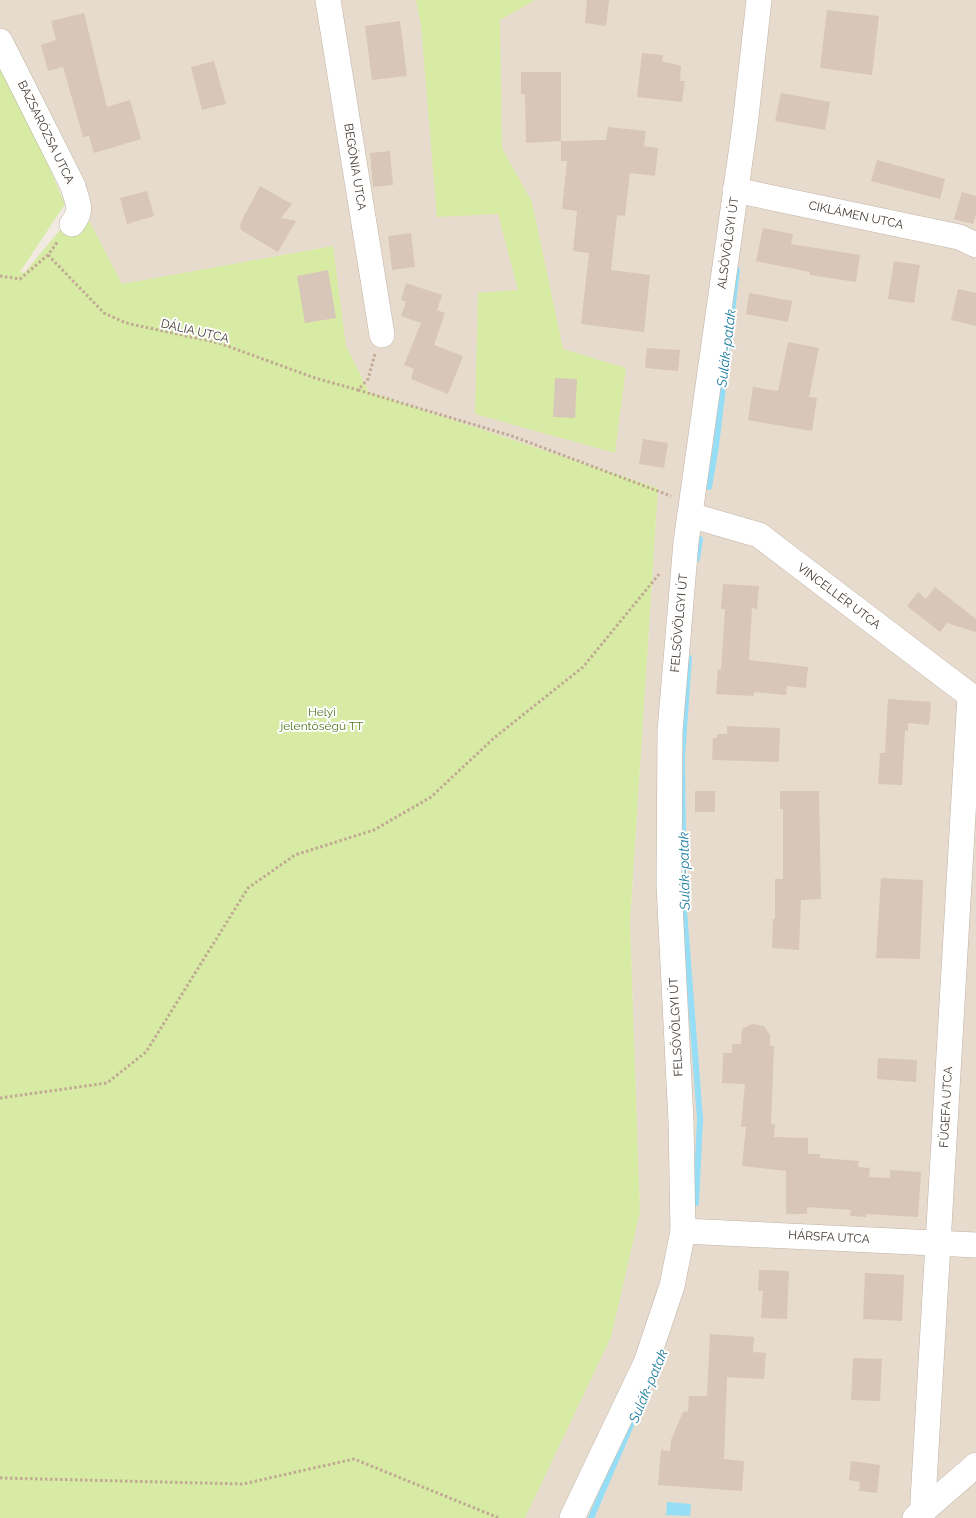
<svg xmlns="http://www.w3.org/2000/svg" width="976" height="1518" viewBox="0 0 976 1518" font-family="Raleway,sans-serif">
<style>
.residential{fill:#e7dbce}
.green{fill:#d7eba5}
.water{fill:#96def6}
.lines{fill:none;stroke-linecap:round;stroke-linejoin:round}
.stream{stroke:#96def6;stroke-width:6}
.building{fill:#d8c6b8}
.minor-casing{stroke:#c1b3a6;stroke-width:26}
.path{stroke:#c1a993;stroke-width:3;stroke-dasharray:2.5 2.5;stroke-linecap:butt}
.minor{stroke:#fff;stroke-width:25}
.labels{text-anchor:middle;dominant-baseline:central;stroke-width:4;stroke-linejoin:round;paint-order:stroke}
.street-label{font-size:12px;fill:#443a31;stroke:#fff}
.park-label{font-size:12px;fill:#507a20;stroke:#fff}
.water-label{font-size:14px;font-style:italic;fill:#1f7e9f;stroke:#fff}
</style>
<rect width="100%" height="100%" fill="#f2eae1"/>
<!-- residential -->
<polygon class="residential" points="0,0 976,0 976,1518 525,1518 611,1337 640,1212 630,922 658,488 369,392 346,346 332,246 122,284 81,205 0,34"/>
<!-- green -->
<g class="green">
<polygon points="416,0 535,0 500,20 502,148 532,202 563,349 626,368 615,453 475,414 478,293 518,290 498,214 437,217 421,26"/>
<polygon points="0,52 65,204 20,272 24,273 81,205 122,284 333,246 346,346 369,392 658,488 630,922 640,1212 611,1337 525,1518 0,1518"/>
</g>
<!-- water -->
<polygon class="water" points="667,1502 691,1504 690,1516 666,1515"/>
<g class="lines">
<!-- stream -->
<g class="stream">
<polyline points="709,487 716,446 737,270"/>
<polyline points="697,559 700,539"/>
<polyline points="689,658 682,757 684,910 700,1119 696,1203"/>
<polyline points="591,1518 640,1404"/>
</g>
</g>
<!-- building -->
<g class="building">
<polygon points="587,0 609,0 606,26 585,23"/>
<polygon points="827,10 879,16 872,75 820,68"/>
<polygon points="84,13 107,107 130,100 141,139 94,153 89,136 83,137 63,67 48,71 41,45 56,40 51,21"/>
<polygon points="400,21 407,76 372,80 365,26"/>
<polygon points="642,53 663,55 662,61 681,66 680,81 685,81 682,102 637,97"/>
<polygon points="214,61 226,104 202,110 191,67"/>
<polygon points="521,72 561,72 561,141 526,143 525,94 521,94"/>
<polygon points="781,93 830,102 825,130 775,121"/>
<polygon points="608,127 646,131 644,146 658,148 655,176 630,173 625,216 617,215 611,270 650,275 644,332 581,324 589,253 573,251 577,211 562,209 567,161 561,161 561,141 606,140"/>
<polygon points="390,151 393,185 373,187 370,153"/>
<polygon points="877,160 945,179 940,199 871,181"/>
<polygon points="260,186 292,204 281,218 296,221 278,252 241,230 240,224"/>
<polygon points="147,191 154,216 127,224 120,198"/>
<polygon points="962,192 976,196 976,214 973,224 954,219"/>
<polygon points="763,228 793,234 791,244 860,255 856,282 810,275 810,272 756,261"/>
<polygon points="411,233 415,267 392,270 388,236"/>
<polygon points="894,261 920,265 914,303 888,299"/>
<polygon points="328,270 336,318 305,323 297,276"/>
<polygon points="406,283 442,295 437,310 445,313 434,345 463,356 448,394 411,379 414,369 404,365 421,323 401,316 406,302 401,300"/>
<polygon points="958,289 976,293 976,326 951,320"/>
<polygon points="749,293 792,301 788,322 746,314"/>
<polygon points="788,342 819,348 809,397 817,398 812,431 748,420 753,387 778,391"/>
<polygon points="647,348 680,350 678,371 645,368"/>
<polygon points="555,378 577,379 575,418 553,417"/>
<polygon points="643,439 668,443 664,468 639,464"/>
<polygon points="723,584 759,586 757,609 752,608 749,660 808,667 806,688 787,686 786,695 754,692 754,696 716,694 718,669 721,670 724,625 725,609 721,609"/>
<polygon points="935,587 976,619 976,632 947,623 940,632 907,606 918,592 926,599"/>
<polygon points="888,699 931,702 929,725 908,723 908,731 905,730 902,785 878,784 880,753 885,753"/>
<polygon points="727,726 780,728 779,762 712,760 713,738 717,738 717,734 727,734"/>
<rect x="695" y="791" width="20" height="21"/>
<polygon points="780,791 819,791 821,899 801,900 799,950 772,948 773,919 775,919 775,879 783,879 783,809 780,809"/>
<polygon points="881,878 923,880 920,959 876,958"/>
<polygon points="752,1024 764,1026 770,1035 770,1046 774,1046 771,1124 775,1124 774,1137 808,1138 808,1154 820,1154 820,1158 859,1161 858,1167 870,1168 869,1177 890,1178 890,1170 921,1172 918,1217 866,1214 866,1217 850,1216 851,1210 807,1207 807,1214 786,1214 786,1171 742,1166 746,1127 741,1127 745,1084 722,1083 723,1053 732,1053 732,1044 741,1044 742,1029"/>
<polygon points="878,1058 917,1060 916,1082 877,1079"/>
<polygon points="759,1270 789,1271 787,1319 761,1318 763,1291 758,1291"/>
<polygon points="865,1273 904,1275 902,1321 863,1319"/>
<polygon points="710,1334 754,1337 753,1352 766,1353 764,1379 727,1377 724,1459 744,1461 742,1491 658,1485 661,1450 670,1451 671,1440 683,1412 688,1411 689,1396 707,1396"/>
<polygon points="853,1358 882,1359 880,1401 851,1400"/>
<polygon points="851,1461 880,1465 877,1493 859,1491 860,1482 849,1480"/>
</g>
<g class="lines">
<!-- minor casing -->
<g class="minor-casing">
<g id="minor">
<polyline points="328,0 382,335"/>
<path d="M0,41L73,186C77,203 84,209 72,224"/>
<polyline points="735,190 959,237 976,245"/>
<polyline points="690,515 759,535 976,700"/>
<polyline points="683,1231 976,1245"/>
<polyline points="572,1518 646,1363 672,1286 683,1231 681,1121 669,885 670,731 686,542 745,125 759,0"/>
<polyline points="915,1518 976,1465"/>
<polyline points="922,1518 970,695"/>
</g>
</g>
<!-- path -->
<g class="path">
<polyline points="48,255 104,313 126,323 219,343 315,378 358,390 368,379 375,354"/>
<polyline points="0,276 20,279 48,255 58,241"/>
<polyline points="358,390 512,436 671,496"/>
<polyline points="0,1098 107,1083 146,1052 248,888 295,855 374,830 431,797 494,738 583,667 660,573"/>
<polyline points="0,1478 243,1484 354,1459 499,1518"/>
</g>
<!-- minor -->
<use href="#minor" class="minor"/>
</g>
<g class="labels">
<!-- street labels -->
<g class="street-label">
<text transform="translate(46 132) rotate(64)">BAZSARÓZSA UTCA</text>
<text transform="translate(355 167) rotate(81)">BEGÓNIA UTCA</text>
<text transform="translate(856 215) rotate(12)">CIKLÁMEN UTCA</text>
<text transform="translate(728 243) rotate(-82)">ALSÓVÖLGYI ÚT</text>
<text transform="translate(195 331) rotate(13)">DÁLIA UTCA</text>
<text transform="translate(839 596) rotate(37)">VINCELLÉR UTCA</text>
<text transform="translate(679 623) rotate(-85)">FELSŐVÖLGYI ÚT</text>
<text transform="translate(676 1027) rotate(-93)">FELSŐVÖLGYI ÚT</text>
<text transform="translate(946 1107) rotate(-87)">FÜGEFA UTCA</text>
<text transform="translate(829 1237) rotate(3)">HÁRSFA UTCA</text>
</g>
<!-- park labels -->
<g class="park-label">
<text x="322" y="712">Helyi<tspan x="322" dy="14">jelentőségű TT</tspan></text>
</g>
<!-- water labels -->
<g class="water-label">
<text transform="translate(726 348) rotate(-83)">Sulák-patak</text>
<text transform="translate(684 871) rotate(-91)">Sulák-patak</text>
<text transform="translate(648 1386) rotate(-67)">Sulák-patak</text>
</g>
</g>
</svg>
